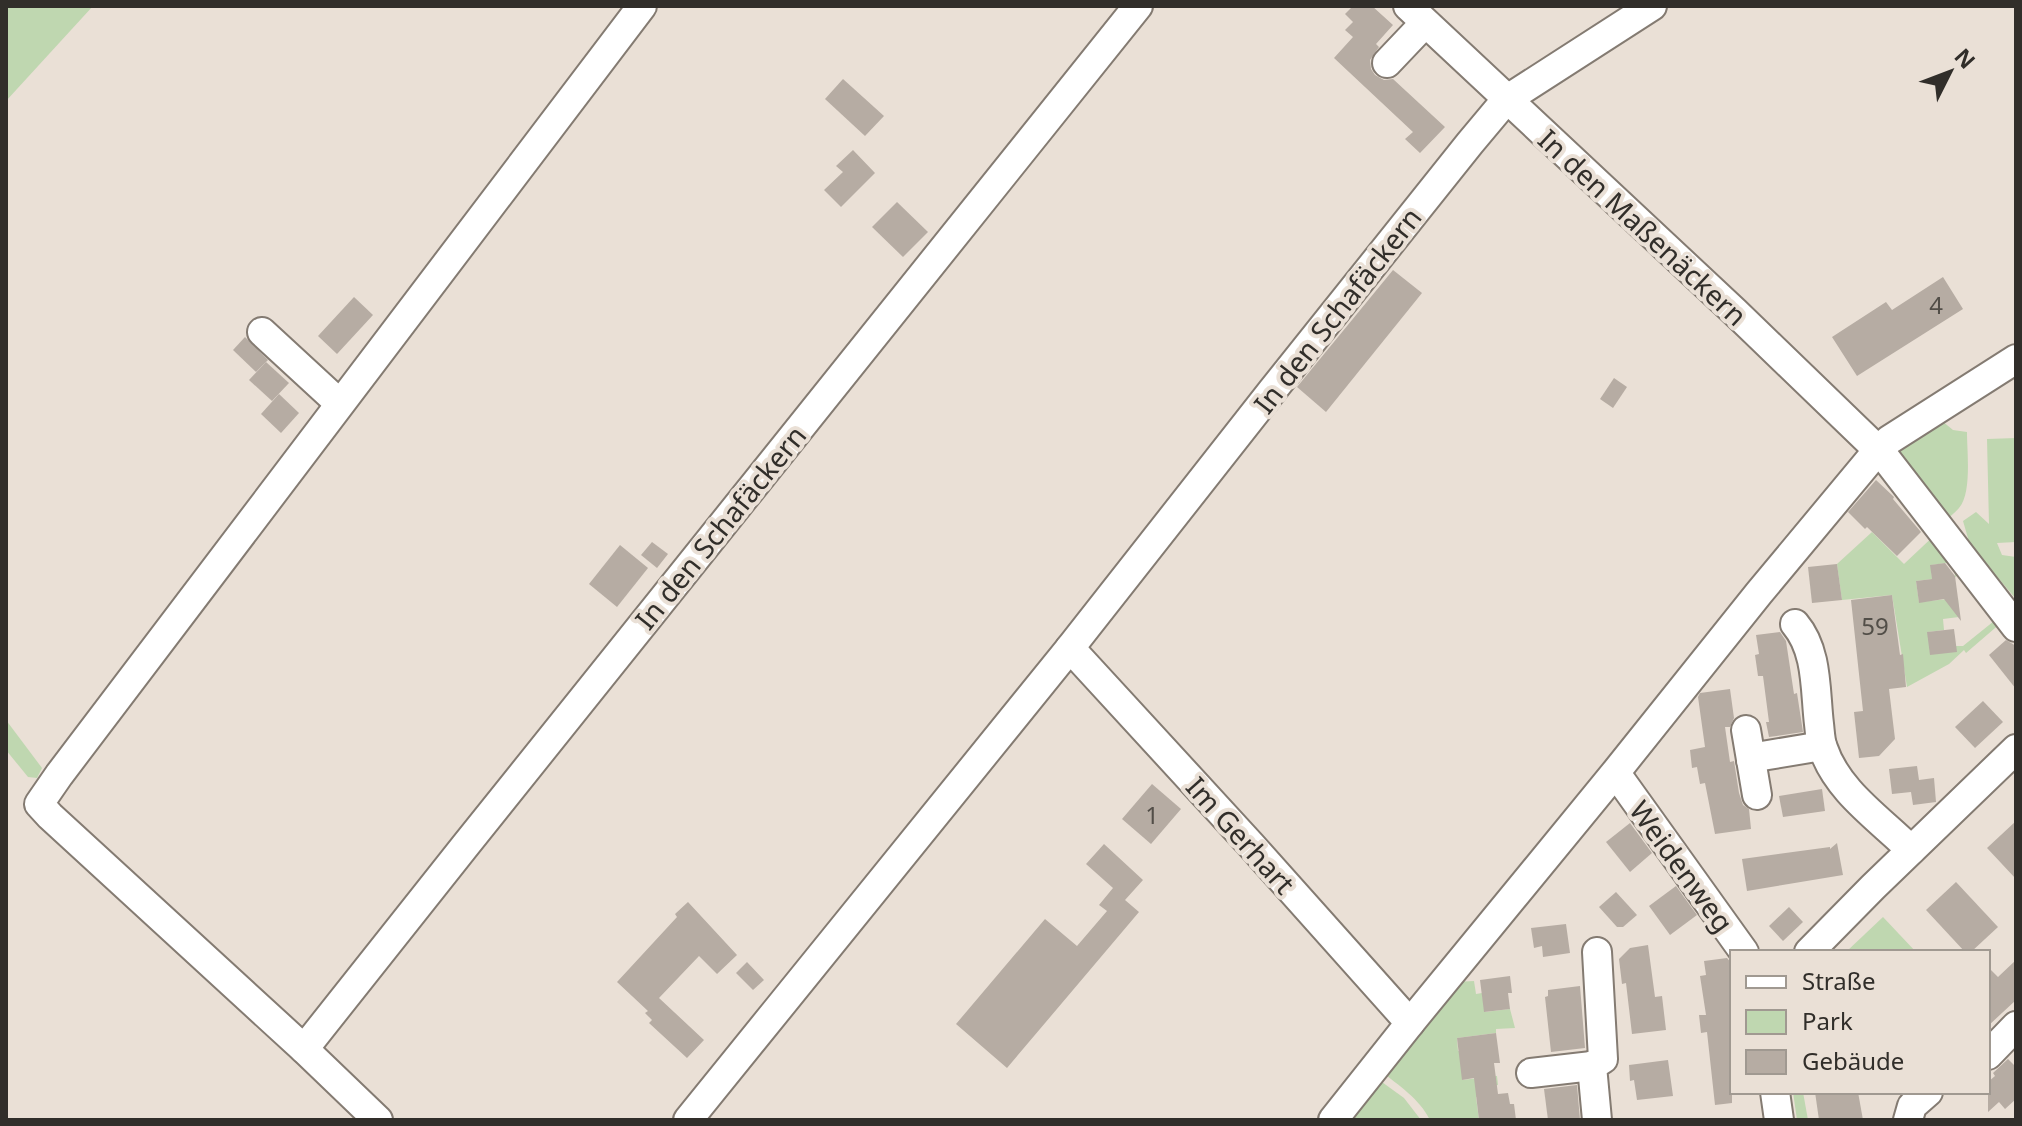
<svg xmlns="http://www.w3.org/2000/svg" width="2022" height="1126" viewBox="0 0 2022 1126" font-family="'Noto Sans',sans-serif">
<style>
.green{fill:#bfd7b0}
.building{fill:#b6aca3}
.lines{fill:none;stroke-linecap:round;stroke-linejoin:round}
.minor-casing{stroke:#847b72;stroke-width:32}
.minor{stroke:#fff;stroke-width:28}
.labels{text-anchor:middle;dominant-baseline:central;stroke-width:8;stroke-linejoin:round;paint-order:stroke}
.number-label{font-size:24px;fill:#524e48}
.street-label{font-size:28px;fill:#312e2a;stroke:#eae0d6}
</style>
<rect width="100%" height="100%" fill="#eae0d6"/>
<!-- green -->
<g class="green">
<polygon points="6,6 93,6 6,101"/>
<path d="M1936,416L1953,430L1967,432C1967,452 1972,493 1959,508C1955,513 1949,517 1944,521L1891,447Z"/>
<polygon points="2016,438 2016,542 1997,543 2002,555 2016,557 2016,599 1970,545 1963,521 1976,512 1989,524 1987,439"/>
<polygon points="1872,532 1904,564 1938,532 1967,570 1955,577 1954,562 1931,565 1932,579 1916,581 1919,602 1958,598 1959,617 1943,619 1944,630 1928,632 1956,646 1963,646 1999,617 2002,622 1966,653 1964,650 1949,664 1907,687 1892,595 1842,600 1837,564"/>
<polygon points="6,720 42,768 37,778 28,777 6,750"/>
<polygon points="1883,917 1916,952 1846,952"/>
<path d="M1474,981L1476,994L1482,993L1485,1012L1510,1009L1515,1028L1496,1029V1033L1457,1038L1458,1051L1463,1050L1462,1080L1496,1076H1497L1498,1085L1489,1086L1491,1095L1476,1097L1479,1120H1430C1419,1098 1399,1086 1381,1071L1456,982Z"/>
<polygon points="1375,1077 1404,1098 1421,1120 1339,1120"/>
<polygon points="1793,1092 1803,1092 1808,1120 1797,1120"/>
</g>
<!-- building -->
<g class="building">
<polygon points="1353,6 1372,6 1393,25 1376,44 1379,47 1370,60 1371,69 1375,75 1384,80 1393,79 1445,127 1420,153 1405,139 1413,132 1334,58 1353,37 1345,30 1353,22 1345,14"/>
<polygon points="843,79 884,116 865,136 825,99"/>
<polygon points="853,150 875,173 841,207 824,190 843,172 836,166"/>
<polygon points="897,202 928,232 903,257 872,227"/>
<polygon points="1393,270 1422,293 1326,412 1297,387"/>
<polygon points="1943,277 1963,309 1857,376 1832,337 1886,302 1892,310"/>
<polygon points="354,297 373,315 337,354 318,336"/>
<polygon points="245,337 268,360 256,372 233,350"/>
<polygon points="266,362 289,383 272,401 249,380"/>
<polygon points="1614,378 1627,387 1613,408 1600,399"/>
<polygon points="279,394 299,413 281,433 261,414"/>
<polygon points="1876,480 1894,497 1893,499 1921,532 1897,556 1867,527 1865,529 1848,512"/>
<polygon points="652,542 668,554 657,568 641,555"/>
<polygon points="620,545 648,568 617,607 589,584"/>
<polygon points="1945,563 1955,576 1961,621 1944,599 1919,603 1916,581 1932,579 1930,565"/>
<polygon points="1837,564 1842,600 1812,603 1808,567"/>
<polygon points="1892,595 1900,655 1903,654 1906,687 1889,689 1895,739 1879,756 1859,758 1854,712 1863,711 1851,600"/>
<polygon points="1954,629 1957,652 1930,655 1927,632"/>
<polygon points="1780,632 1786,641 1794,694 1797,693 1803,732 1769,737 1766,722 1769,722 1763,676 1758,676 1755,655 1759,654 1756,635"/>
<polygon points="2006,640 2016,646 2016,689 1989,655"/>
<polygon points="1730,689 1734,718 1730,727 1725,727 1730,762 1734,761 1739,793 1743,805 1749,809 1751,829 1715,834 1705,783 1700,784 1697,767 1692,768 1690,750 1705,747 1698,697 1700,693"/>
<polygon points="1983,701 2003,722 1975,748 1955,727"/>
<polygon points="1917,766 1919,780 1934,778 1936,802 1913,805 1911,792 1892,794 1889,769"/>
<polygon points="1152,784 1181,809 1151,844 1122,819"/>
<polygon points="1822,789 1825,811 1783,817 1779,796"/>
<polygon points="2016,821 2016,879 1987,848"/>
<polygon points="1630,823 1652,853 1630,872 1606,842"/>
<polygon points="1837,843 1843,875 1747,891 1742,859 1830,847 1830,849"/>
<polygon points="1104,844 1143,880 1125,900 1139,912 1007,1068 956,1024 1045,919 1077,946 1107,911 1099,905 1113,888 1086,864"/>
<polygon points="1956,882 1998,927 1971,952 1965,952 1926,910"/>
<polygon points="1676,886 1697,915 1670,935 1649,906"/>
<polygon points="1616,892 1637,915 1623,927 1617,927 1599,907"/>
<polygon points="688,902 737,955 717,974 699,956 659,998 704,1040 687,1058 649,1023 652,1020 645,1013 648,1011 617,982 677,917 675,914"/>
<polygon points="1789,907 1803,922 1783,941 1769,926"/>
<polygon points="1566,924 1570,953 1543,957 1542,946 1534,948 1531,928"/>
<polygon points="1648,945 1655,997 1662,996 1666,1030 1632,1034 1626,983 1622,984 1619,959 1630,948"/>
<polygon points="1727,958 1732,964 1732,1103 1715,1105 1707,1032 1701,1033 1699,1015 1706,1015 1700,976 1706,975 1704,961"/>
<polygon points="2016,960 2016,1000 1988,1026 1988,967 1998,977"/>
<polygon points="747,962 764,980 753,990 736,973"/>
<polygon points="1510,976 1512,993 1508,993 1510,1009 1484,1012 1480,980"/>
<polygon points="1580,986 1585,1048 1551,1052 1545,997 1548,996 1548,990"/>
<polygon points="1496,1033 1500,1063 1494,1063 1498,1094 1508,1093 1510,1104 1514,1104 1516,1120 1479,1120 1474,1078 1462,1080 1457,1038"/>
<polygon points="2008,1059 2016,1067 2016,1099 2005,1109 1999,1102 1988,1112 1988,1082 1995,1076 1993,1073"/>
<polygon points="1668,1060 1673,1096 1637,1100 1634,1080 1630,1081 1629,1065"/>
<polygon points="1577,1085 1580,1120 1548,1120 1544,1089"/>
<polygon points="1815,1092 1858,1092 1863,1120 1819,1120"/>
</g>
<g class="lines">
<!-- minor casing -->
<g class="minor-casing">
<g id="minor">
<polyline points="1408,6 1735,312 1878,450"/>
<polyline points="1387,63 1425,23"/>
<polyline points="262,332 339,403"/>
<polyline points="1884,456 2016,627"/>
<path d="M1795,624C1818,651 1815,691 1819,724C1820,732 1820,741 1823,748C1837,791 1880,819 1911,850"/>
<polyline points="1070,648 1251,845 1410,1023"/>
<polyline points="1746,730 1757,795"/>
<polyline points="1751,760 1762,756 1822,746"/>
<polyline points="1620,779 1744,952"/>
<polyline points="1597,952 1603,1059 1592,1066 1597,1120"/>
<polyline points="1809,952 1873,887 2016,749"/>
<polyline points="304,1049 465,846 1138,6"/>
<polyline points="1988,1055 2016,1026"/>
<polyline points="1531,1073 1592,1066"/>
<polyline points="1775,1092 1779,1120"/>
<polyline points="378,1120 304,1049 50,816 39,804 59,775 642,6"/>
<polyline points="688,1120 1070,648 1272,391 1470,143 1506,100 1652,6"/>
<polyline points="1333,1120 1410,1023 1615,773 1759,593 1878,450 1889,440 2016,359"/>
<polyline points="1908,1120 1912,1106 1928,1092"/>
</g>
</g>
<!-- minor -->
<use href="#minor" class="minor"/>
</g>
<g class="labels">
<!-- number labels -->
<g class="number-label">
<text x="1936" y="304">4</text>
<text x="1875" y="625">59</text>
<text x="1152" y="814">1</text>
</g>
<!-- street labels -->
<g class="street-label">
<text transform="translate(1643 227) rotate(43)">In den Maßenäckern</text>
<text transform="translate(1337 310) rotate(-52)">In den Schafäckern</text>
<text transform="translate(720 527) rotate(-51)">In den Schafäckern</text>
<text transform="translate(1241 835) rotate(48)">Im Gerhart</text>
<text transform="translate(1682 866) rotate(54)">Weidenweg</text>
</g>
</g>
<!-- border -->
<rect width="2022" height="1126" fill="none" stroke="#312e2a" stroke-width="16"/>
<!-- legend -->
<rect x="1730" y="950" width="260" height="144" fill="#eae0d6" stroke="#a09991" stroke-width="2"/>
<rect x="1746" y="976" width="40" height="12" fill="#ffffff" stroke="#a09991" stroke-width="2"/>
<text x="1802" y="990" font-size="24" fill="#312e2a">Straße</text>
<rect x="1746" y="1010" width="40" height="24" fill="#bfd7b0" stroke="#a09991" stroke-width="2"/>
<text x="1802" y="1030" font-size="24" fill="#312e2a">Park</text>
<rect x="1746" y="1050" width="40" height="24" fill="#b6aca3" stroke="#a09991" stroke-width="2"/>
<text x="1802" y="1070" font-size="24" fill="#312e2a">Gebäude</text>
<!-- north arrow -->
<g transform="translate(1950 72) rotate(48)" stroke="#eae0d6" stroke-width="6" paint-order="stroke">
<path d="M0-6L14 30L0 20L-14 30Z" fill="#312e2a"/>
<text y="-12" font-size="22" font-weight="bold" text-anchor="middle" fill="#312e2a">N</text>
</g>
</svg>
